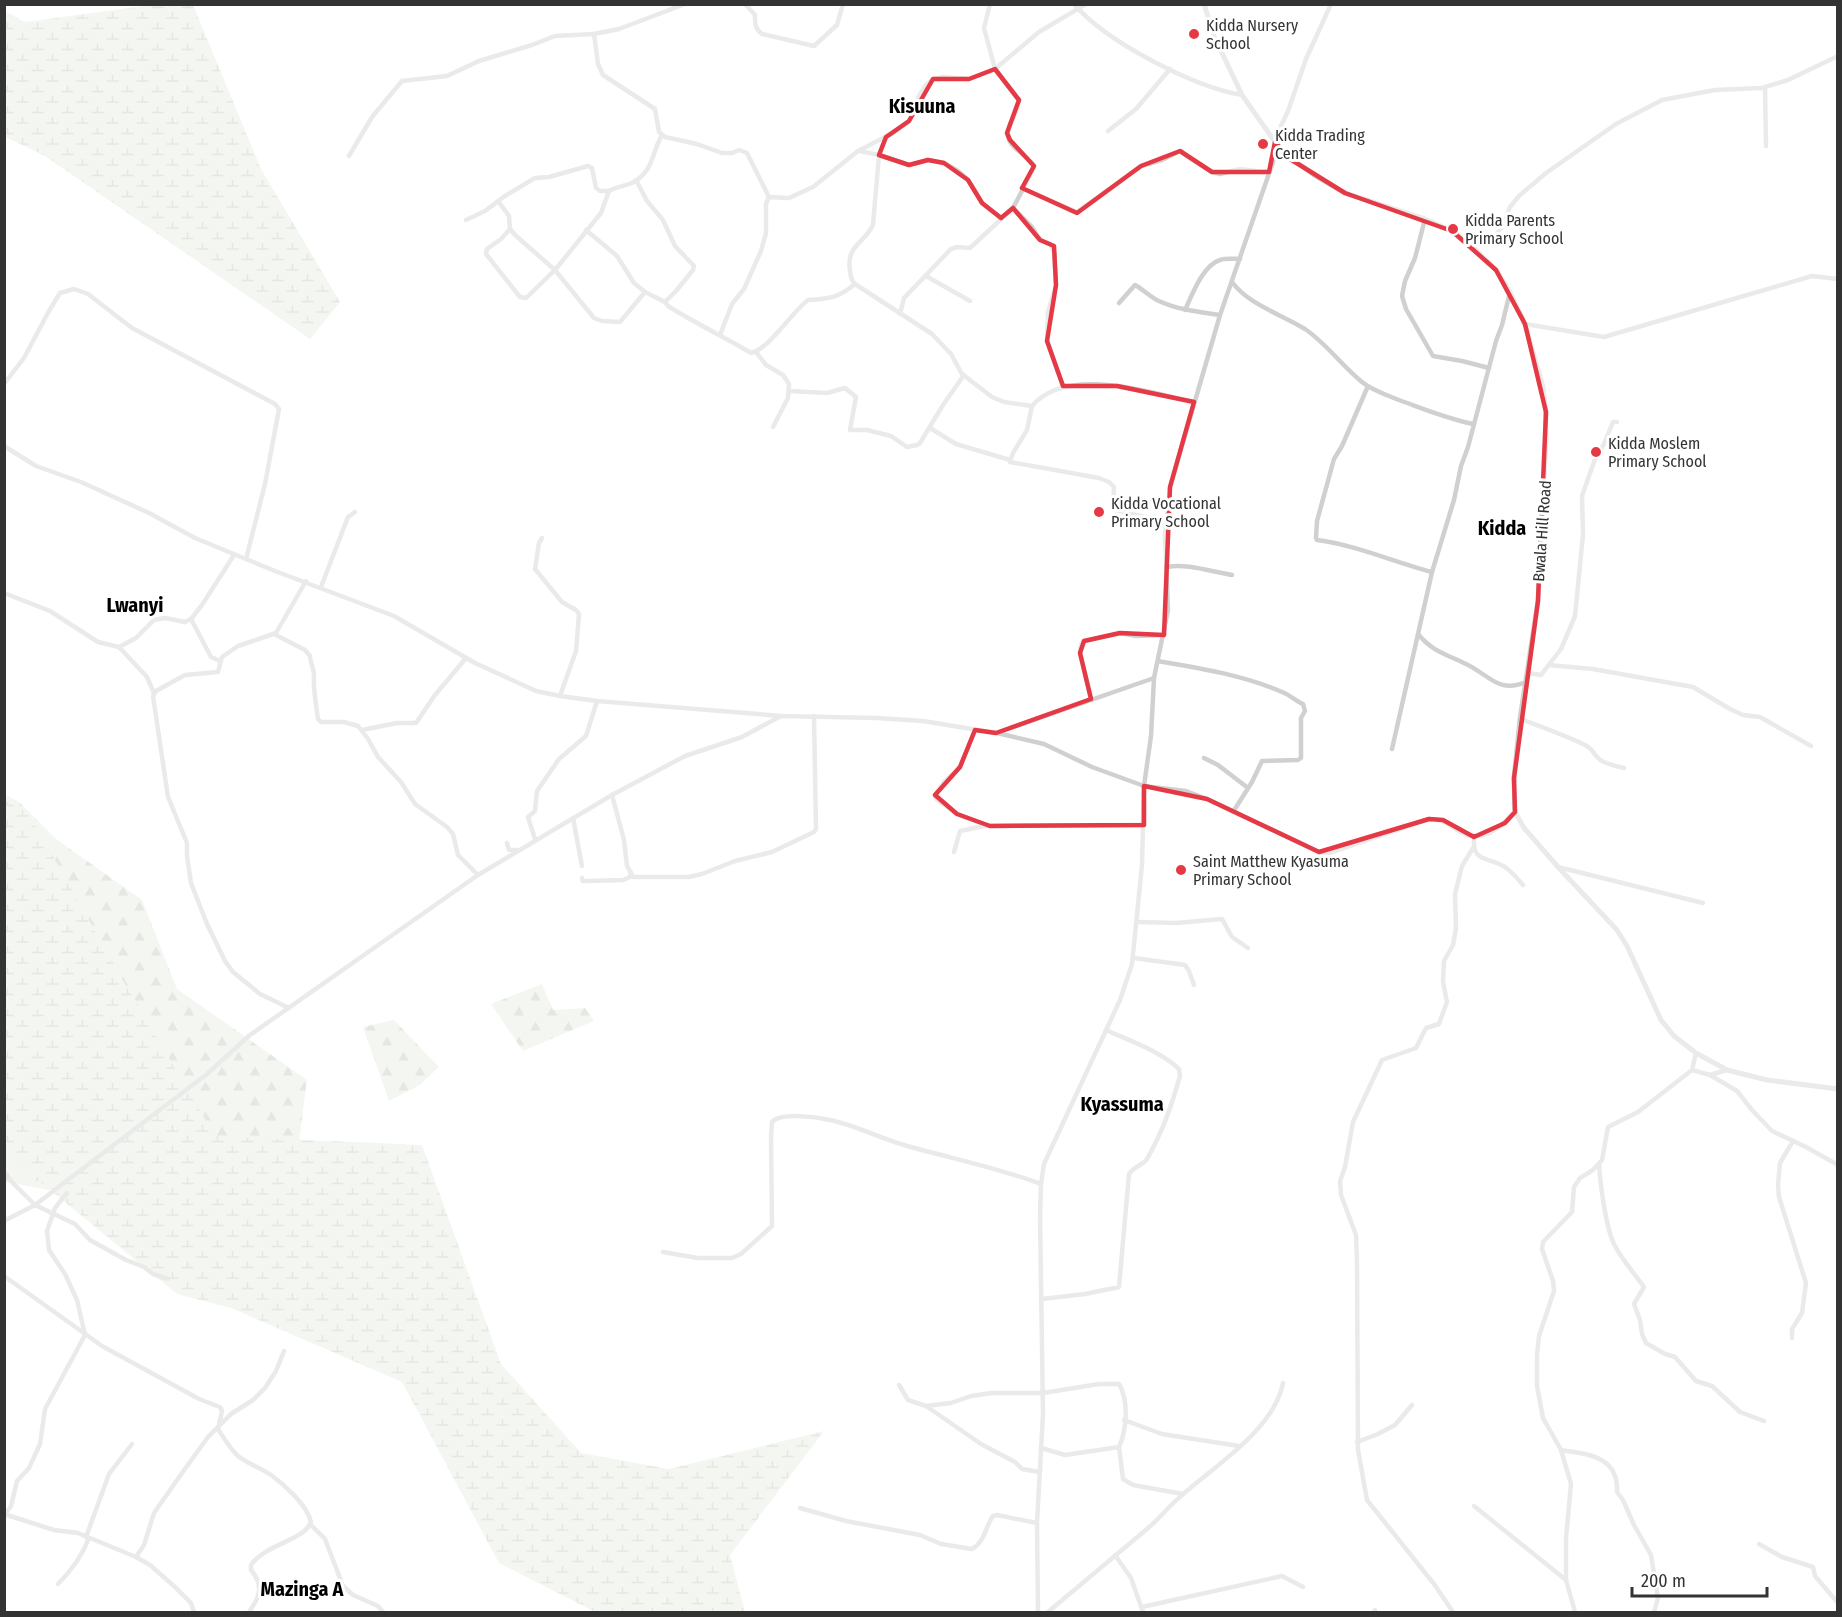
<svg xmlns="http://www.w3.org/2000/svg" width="1842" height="1617" viewBox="0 0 1842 1617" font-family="'Fira Sans Condensed',sans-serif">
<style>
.forest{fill:url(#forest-firs)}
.wetland{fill:url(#wetland-marsh)}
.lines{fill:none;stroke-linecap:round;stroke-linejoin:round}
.minor{stroke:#d0d0d0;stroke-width:4.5}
.tertiary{stroke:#d0d0d0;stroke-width:5}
.marked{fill:none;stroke:#e63946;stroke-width:4.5;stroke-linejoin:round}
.poi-dot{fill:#e63946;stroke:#fff;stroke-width:2}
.labels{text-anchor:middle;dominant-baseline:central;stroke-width:6;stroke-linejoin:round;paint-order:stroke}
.poi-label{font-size:16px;fill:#333;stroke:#fff;text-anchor:start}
.street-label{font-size:16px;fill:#333;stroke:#fff}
.quarter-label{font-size:20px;font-weight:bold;fill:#000;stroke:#fff}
</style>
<defs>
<pattern id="forest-firs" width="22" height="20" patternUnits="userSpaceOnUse" patternTransform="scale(1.5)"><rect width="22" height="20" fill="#e6ecdf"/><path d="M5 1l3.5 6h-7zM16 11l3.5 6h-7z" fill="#c6cbc0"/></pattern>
<pattern id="wetland-marsh" width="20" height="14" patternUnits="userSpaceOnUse" patternTransform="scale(1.5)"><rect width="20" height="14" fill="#e6ecdf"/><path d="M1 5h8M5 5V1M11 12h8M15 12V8" fill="none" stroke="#c6cbc0"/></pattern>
</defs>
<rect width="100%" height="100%" fill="#fff"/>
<!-- forest -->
<g class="forest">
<polygon points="4,794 19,802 56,839 142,900 177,989 307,1080 287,1233 5,1182"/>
<polygon points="542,984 553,1010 585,1008 594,1021 523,1051 491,1004"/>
<polygon points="394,1020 439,1067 420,1085 389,1101 363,1027"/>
</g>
<!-- wetland -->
<g class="wetland">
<polygon points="159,4 193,5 261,169 340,302 310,339 45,156 5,137 5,11 25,22"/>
<polygon points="4,800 29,814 121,977 215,1136 422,1145 501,1364 581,1453 669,1469 824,1431 730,1555 745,1612 595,1612 499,1563 402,1382 231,1308 177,1294 5,1153"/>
</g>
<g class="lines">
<!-- minor -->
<g class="minor">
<path d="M745,4L755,15C755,24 754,27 762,34L814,46L837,25L843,4"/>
<path d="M1074,4C1106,42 1194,87 1242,95"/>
<polyline points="594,34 598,64 603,75 655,109 659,132 665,137 697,144 722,153 732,153 739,150 747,153 769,197"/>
<polyline points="1765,87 1766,146"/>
<polyline points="1108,131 1136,109 1170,69"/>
<path d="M886,137L879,155L873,225C864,244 846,245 850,271C851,277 851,280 855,284L932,334L951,354L962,374L992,397L1004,402L1032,406C1067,365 1150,393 1194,402"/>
<polyline points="860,151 879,155 909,165 928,160 944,163 958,171 968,180 982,203 1001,218"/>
<polyline points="349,156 372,117 402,81 447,76 479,61 532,45 555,36 594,34 619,29 685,4"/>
<polyline points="636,180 647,201 663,220 675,246 694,266 693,270 676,291 665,302"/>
<polyline points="1022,188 1077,212 1141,166 1162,160 1180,151 1212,172 1220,174 1240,169 1263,172 1270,171"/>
<polyline points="498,201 509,216 510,229 515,235 555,270 594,318 602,321 620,322 645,292"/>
<polyline points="1013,208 1032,227 1040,240 1050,244 1054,252 1056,285 1048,312 1047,341 1063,386"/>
<polyline points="1425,219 1415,258 1405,281 1402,296 1406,309 1433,356 1462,361 1489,368"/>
<polyline points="466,220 485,211 505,196 535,178 549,177 588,166 592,168 596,188 600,191 609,191"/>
<path d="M510,229L501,239L487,249L486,254L520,297L526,298L555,270L601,213L609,191C616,187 624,186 632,183C654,171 651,154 662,135"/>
<path d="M586,230L617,256L634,283L645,292L665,302L668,306C695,323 724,337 751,353C768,350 793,311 808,300C829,299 838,298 855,284"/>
<polyline points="1469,243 1481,241 1496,235 1504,224 1510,207 1519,196 1546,173 1616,124 1662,100 1715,90 1762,88 1788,80 1838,56"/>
<polyline points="926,276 970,301"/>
<path d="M1232,282C1249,305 1281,314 1305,329C1327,344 1342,366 1362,382C1373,391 1387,395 1399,400C1424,409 1448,419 1474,424"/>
<path d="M1119,303L1135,285C1144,290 1150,297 1159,301C1178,310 1200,312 1220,315"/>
<path d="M1185,310C1192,295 1203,265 1220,260C1226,258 1233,259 1240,259"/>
<path d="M900,314L904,298L951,249L957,247L970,248L1013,208L1033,170L1034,166C1028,154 1006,148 1008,132C1009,121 1019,112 1019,100L995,69L984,28L990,4"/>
<polyline points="1525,324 1604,337 1812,276 1838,279"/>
<polyline points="720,335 732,304 744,289 761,251 766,233 766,204 769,197 789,198 813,187 858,151 893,133 909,121 919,96 925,86 933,79 943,77 969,79 995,69 1039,32 1086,4"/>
<polyline points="756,352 766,365 783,375 789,384 788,398 773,427"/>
<polyline points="4,384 24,358 49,311 60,293 74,289 88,294 132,328 275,404 279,409 265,484 246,559"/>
<path d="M1368,386L1342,446L1334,459L1317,521L1316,538L1317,540C1356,545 1394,562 1432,572"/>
<polyline points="790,391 827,393 845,388 856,397 850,430 867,430 891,436 907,447 917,445 920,443 943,405 964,375"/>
<polyline points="1032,406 1027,430 1013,453 1010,462 1099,478 1109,482 1114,487 1113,505 1116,510 1149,518 1165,526"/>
<polyline points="930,428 956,444 1010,460"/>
<polyline points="4,446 36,466 81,482 149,513 195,538 275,571 394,616 475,663 536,691 560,696 597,701 781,716 877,718 923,721 996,733 1154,678"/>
<polyline points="542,538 539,543 535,569 562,602 576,610 579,614 576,651 560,696"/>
<path d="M1167,567C1187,563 1212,572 1232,575"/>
<polyline points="321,587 348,517 355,512"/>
<polyline points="4,593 50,611 98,642 119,647 147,677 154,693"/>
<polyline points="191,619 211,657 220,661"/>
<path d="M274,634L305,650L310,656C310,663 314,668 314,675C313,689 316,704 318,719L321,722H344L358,726L368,739L378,757L401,782L415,804L447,827L453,834L458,855L478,875"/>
<path d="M1418,634C1433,652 1446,654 1466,664C1488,674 1498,694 1526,682"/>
<polyline points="119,647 136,638 154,620 165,618 185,622 191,619 202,605 234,555"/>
<path d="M1158,661C1199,668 1243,675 1282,692C1290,695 1296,701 1303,704L1305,711L1301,718V758L1298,760L1262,761L1252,782L1233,812"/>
<polyline points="1549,665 1593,669 1693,687 1730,709 1743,715 1760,717 1811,746"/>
<polyline points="1528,673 1541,675 1561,649 1575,616 1583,535 1582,496 1595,459 1604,444 1613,422 1617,422"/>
<polyline points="1091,699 1080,653 1081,644 1084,641 1120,633 1136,636 1164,635"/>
<path d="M1520,719C1542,727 1564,735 1585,745C1592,748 1593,753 1598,758C1604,764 1616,766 1624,768"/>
<polyline points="362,730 397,723 416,723 435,695 466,658"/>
<polyline points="975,730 960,767 943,783 935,795 936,799 957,814 986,825"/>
<path d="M997,733L1044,744L1092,767L1144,786L1186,791L1207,799L1319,852L1329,853L1429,819C1442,819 1448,824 1459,831C1482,845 1500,828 1515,812"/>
<polyline points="1392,749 1432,572 1454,500 1461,466 1468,447 1496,341 1502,325 1510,292"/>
<polyline points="1204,758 1218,765 1248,788"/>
<polyline points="612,795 624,840 627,866 633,877 689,877 702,874 735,861 772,852 814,832 816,829 814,716"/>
<polyline points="573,818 582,866"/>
<path d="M1474,837C1472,864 1488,856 1505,867C1512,872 1518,879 1523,885"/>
<polyline points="535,839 528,817 535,811 537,791 559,759 586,736 597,701"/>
<polyline points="507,843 509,850 517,850"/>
<polyline points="954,852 960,831 984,826 1144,825"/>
<polyline points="1558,867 1703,903"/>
<polyline points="582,878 583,881 587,881 623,880 630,877 631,872"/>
<polyline points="1137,922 1176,923 1222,919 1232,937 1248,948"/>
<polyline points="1134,958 1185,965 1189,971 1194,985"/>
<polyline points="289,1008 260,994 233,972 225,961 207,924 191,883 187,856 187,843 168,797 153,696 156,691 185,675 218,672 222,657 238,646 276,633 306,581"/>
<polyline points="1692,1070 1696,1053"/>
<polyline points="1710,1075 1737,1091 1752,1110 1772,1131 1806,1147 1838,1165"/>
<path d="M1599,1164C1600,1183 1606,1228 1614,1244C1622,1260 1634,1273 1644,1287L1634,1304L1640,1320L1642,1334L1646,1343L1665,1354L1675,1357L1696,1381L1712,1386L1740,1412L1764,1421"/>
<polyline points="10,1180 35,1205 75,1224 90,1240 126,1260 144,1267 153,1274 168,1279"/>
<polyline points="4,1221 35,1205 207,1074 250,1035 478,875 612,795 685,756 742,737 781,716"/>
<path d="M663,1252L698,1258H732L741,1254L772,1226L771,1136L772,1122C781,1112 817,1117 830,1120C855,1125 879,1138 904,1145C949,1158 996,1167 1041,1184"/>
<path d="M4,1276L102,1346L199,1399L220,1407L222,1411L218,1429C224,1438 230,1449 238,1456C248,1464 261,1468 271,1475C285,1485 307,1505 311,1522C304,1541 265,1544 251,1565V1570C264,1585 260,1597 249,1612"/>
<path d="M1042,1299L1085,1294L1119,1287L1129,1174C1133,1167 1143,1165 1147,1159C1163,1131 1171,1107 1180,1076L1179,1069C1160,1051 1130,1041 1106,1030"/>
<polyline points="1792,1338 1792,1329 1802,1313 1806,1283 1779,1197 1778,1185 1780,1163 1793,1141"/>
<path d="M899,1385L908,1400L926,1406L951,1403L971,1396L992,1393H1043L1099,1384H1119C1129,1401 1127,1429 1119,1447L1065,1455L1041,1448"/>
<polyline points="926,1406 981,1444 1015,1462 1022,1469 1040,1472"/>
<polyline points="1124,1420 1162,1434 1239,1446"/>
<polyline points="1357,1442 1378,1434 1395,1425 1412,1405"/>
<polyline points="1119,1447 1123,1479 1133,1485 1183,1494"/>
<path d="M1561,1450C1589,1454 1619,1457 1617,1492L1623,1500L1634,1525L1651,1555L1658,1598L1654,1612"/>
<polyline points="1474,1506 1566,1580"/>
<path d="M800,1508L846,1521L920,1535L941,1544L972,1549C985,1542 985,1527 993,1516L997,1515L1037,1523"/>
<polyline points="4,1514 54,1530 78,1533 136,1557 150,1565 175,1587 191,1603 194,1612"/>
<polyline points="5,1514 11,1506 17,1481 29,1468 40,1444 45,1409 85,1335 77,1300 65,1274 49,1250 47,1231 55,1208 67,1193"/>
<polyline points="310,1524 325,1539 343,1586 353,1595 378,1606 383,1612"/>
<polyline points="86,1537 109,1474 132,1444"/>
<polyline points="1759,1544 1782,1557 1813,1567 1815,1576 1838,1603"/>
<polyline points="1115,1555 1131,1578 1143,1612"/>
<polyline points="136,1557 144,1545 154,1513 182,1473 208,1437 231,1414 253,1400 265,1388 276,1371 284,1351"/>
<path d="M58,1584C72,1570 82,1556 89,1538"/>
<polyline points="1142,1607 1282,1576 1303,1587"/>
<polyline points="1038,1612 1037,1523 1043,1414 1040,1216 1041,1184 1044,1164 1120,1000 1132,964 1142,865 1144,786 1151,736 1154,678 1168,610 1165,535 1170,487 1220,315 1273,162 1275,142 1280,128 1288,111 1306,59 1331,4"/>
<path d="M1048,1612C1081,1584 1114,1557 1147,1529C1159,1519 1168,1507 1180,1497C1214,1466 1274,1430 1283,1383"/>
<polyline points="1374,1612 1375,1610"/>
<polyline points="1453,1612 1434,1584 1367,1500 1358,1450 1357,1260 1356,1235 1341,1195 1340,1181 1345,1167 1353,1122 1382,1060 1416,1048 1426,1028 1439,1024 1447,1002 1443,982 1444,961 1453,945 1456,928 1455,894 1462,866 1473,848"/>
<polyline points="1575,1612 1566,1580 1566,1538 1571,1484 1561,1450 1543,1418 1537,1386 1537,1355 1539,1336 1554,1291 1553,1281 1542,1249 1543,1242 1572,1212 1574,1187 1580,1178 1593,1170 1602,1160 1608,1127 1638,1112 1692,1070 1710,1075 1727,1070"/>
</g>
<!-- tertiary -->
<polyline class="tertiary" points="1204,4 1214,36 1242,95 1275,142 1290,159 1297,162 1314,175 1345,193 1425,219 1452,231 1469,243 1496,270 1510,292 1525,324 1543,387 1546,412 1546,440 1538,601 1520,719 1514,778 1515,812 1524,828 1558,867 1617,930 1627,946 1661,1020 1674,1036 1696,1053 1727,1070 1767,1080 1838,1089"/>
</g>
<!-- marked area -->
<path d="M0 0H1842V1617H0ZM995,69L1019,100L1007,133L1010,140L1034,166L1022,188L1077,213L1141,166L1180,151L1212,172H1269L1275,142L1290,159L1345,193L1452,231L1496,270L1525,324L1546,412L1538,601L1514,778L1515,812L1505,823L1474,837L1443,820L1429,819L1319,852L1207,799L1144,786V825L990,826L957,814L935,795L960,767L975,730L996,733L1091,699L1080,653L1084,641L1120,633L1164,635L1170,487L1194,402L1117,386H1063L1047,341L1056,285L1054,246L1040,240L1013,208L1001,218L982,203L968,180L944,163L928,160L909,165L879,155L886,137L909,121L933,79H969Z" fill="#fff" fill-opacity=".55" fill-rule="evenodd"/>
<path class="marked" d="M995,69L1019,100L1007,133L1010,140L1034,166L1022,188L1077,213L1141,166L1180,151L1212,172H1269L1275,142L1290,159L1345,193L1452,231L1496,270L1525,324L1546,412L1538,601L1514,778L1515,812L1505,823L1474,837L1443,820L1429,819L1319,852L1207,799L1144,786V825L990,826L957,814L935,795L960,767L975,730L996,733L1091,699L1080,653L1084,641L1120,633L1164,635L1170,487L1194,402L1117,386H1063L1047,341L1056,285L1054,246L1040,240L1013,208L1001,218L982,203L968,180L944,163L928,160L909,165L879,155L886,137L909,121L933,79H969Z"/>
<!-- markers -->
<g class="poi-dot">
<circle cx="1194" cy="34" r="6"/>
<circle cx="1263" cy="144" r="6"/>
<circle cx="1453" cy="229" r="6"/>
<circle cx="1596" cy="452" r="6"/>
<circle cx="1099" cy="512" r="6"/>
<circle cx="1181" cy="870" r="6"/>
</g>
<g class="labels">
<!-- poi labels -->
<g class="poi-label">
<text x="1206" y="25">Kidda Nursery<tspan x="1206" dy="18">School</tspan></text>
<text x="1275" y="135">Kidda Trading<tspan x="1275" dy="18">Center</tspan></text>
<text x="1465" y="220">Kidda Parents<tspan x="1465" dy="18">Primary School</tspan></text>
<text x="1608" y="443">Kidda Moslem<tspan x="1608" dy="18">Primary School</tspan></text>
<text x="1111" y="503">Kidda Vocational<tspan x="1111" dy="18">Primary School</tspan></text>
<text x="1193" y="861">Saint Matthew Kyasuma<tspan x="1193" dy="18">Primary School</tspan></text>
</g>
<!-- street labels -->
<g class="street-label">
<text transform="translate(1542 531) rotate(-86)">Bwala Hill Road</text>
</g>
<!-- quarter labels -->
<g class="quarter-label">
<text x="922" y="106">Kisuuna</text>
<text x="1502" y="528">Kidda</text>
<text x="135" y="605">Lwanyi</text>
<text x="1122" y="1104">Kyassuma</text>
<text x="302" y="1589">Mazinga A</text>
</g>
</g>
<!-- border -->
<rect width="1842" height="1617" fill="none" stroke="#333333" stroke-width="12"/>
<!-- scale -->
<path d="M1632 1587v9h135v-9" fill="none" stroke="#333333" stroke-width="3"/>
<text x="1641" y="1587" font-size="18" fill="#333333" stroke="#ffffff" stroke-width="4.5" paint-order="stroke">200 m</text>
</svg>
